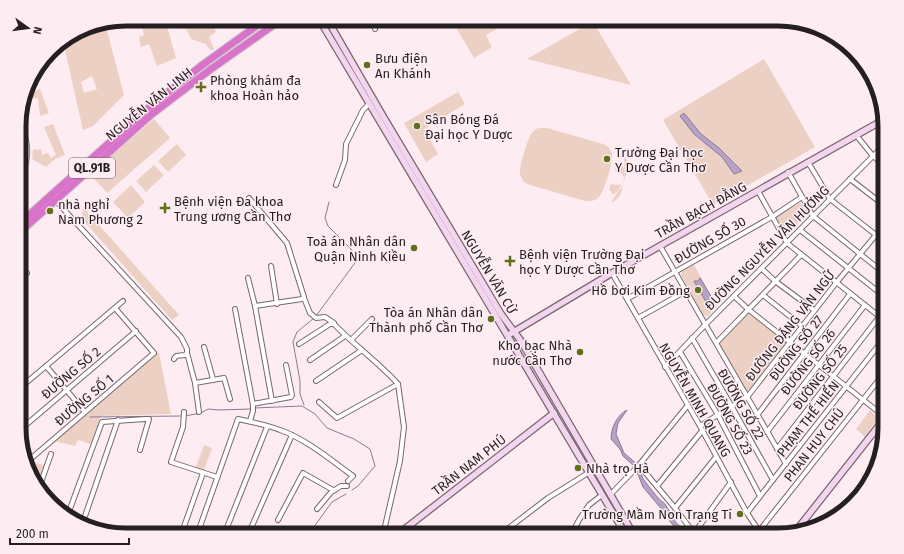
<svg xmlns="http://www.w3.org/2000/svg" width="904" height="554" viewBox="0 0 904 554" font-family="'Fira Sans',sans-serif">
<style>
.green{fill:#ecd0c4;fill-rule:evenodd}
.water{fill:#b5a2c6;stroke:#8a7b94}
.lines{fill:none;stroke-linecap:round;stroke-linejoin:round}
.stream{stroke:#8a7b94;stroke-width:1}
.street-casing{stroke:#78676c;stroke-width:6}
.secondary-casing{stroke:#78676c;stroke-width:8}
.highway-casing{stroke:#cfcece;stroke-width:9}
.street{stroke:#fff;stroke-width:4}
.secondary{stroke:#f4d5ef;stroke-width:5.5}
.highway{stroke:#d973c9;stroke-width:7}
.poi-dot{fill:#606f1a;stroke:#fdedf2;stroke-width:1.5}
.labels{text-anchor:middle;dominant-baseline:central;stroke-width:3;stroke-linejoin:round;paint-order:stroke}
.shield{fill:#fdedf2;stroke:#665d60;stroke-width:1}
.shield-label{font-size:12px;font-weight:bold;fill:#261f21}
.poi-label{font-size:13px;fill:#261f21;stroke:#fdedf2;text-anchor:start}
.street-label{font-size:13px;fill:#261f21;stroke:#fdedf2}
.rim{fill:none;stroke:#261f21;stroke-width:5}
</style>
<rect width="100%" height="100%" fill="#fdedf2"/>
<!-- green -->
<g class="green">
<polygon points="140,19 165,19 176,58 157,66 149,44 141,47 139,37 144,35"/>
<polygon points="182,19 211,19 216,32 209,37 214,49 211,51 206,44 191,39"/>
<polygon points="467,19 495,19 500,27 486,35 492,47 474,58 455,26"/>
<path d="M105,23L124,95L93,126L83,130L63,41L86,27ZM92,76L97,89L84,93L81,82Z"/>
<polygon points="590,25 596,27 631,85 527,59 581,28"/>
<polygon points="764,59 815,147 713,205 663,120"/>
<polygon points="40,89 49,113 40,116 38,98 28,99 28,94"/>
<polygon points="458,92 465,104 424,129 438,154 426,162 404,123"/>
<polygon points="23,101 26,126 20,115"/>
<polygon points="154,119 170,138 107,193 90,174"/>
<polygon points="53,124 65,155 55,159 46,167 32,159 33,150 41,149 42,155 48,153 51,158 56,155 44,127"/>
<path d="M539,128H547L603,144C608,146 612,150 612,156C613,162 604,192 599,197C595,201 590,202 585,201L530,185C525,183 521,180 520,173C519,166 527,143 530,136C532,132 535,129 539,128Z"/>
<polygon points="177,144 186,155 168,172 158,161"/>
<polygon points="885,146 885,164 875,155"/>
<path d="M625,156C631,166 627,171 624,181C621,191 623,196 612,203C613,196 620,191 623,184C626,174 623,164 625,156Z"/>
<polygon points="622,163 624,169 624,177 621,173 615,171 616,166"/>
<polygon points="154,165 164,175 146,192 136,181"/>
<polygon points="611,184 616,185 621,184 618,191 613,195 609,189"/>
<polygon points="131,185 145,202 128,218 113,202"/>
<polygon points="800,203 802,204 807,213 788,234 785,233 776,219 777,216"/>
<polygon points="83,207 179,315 172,320 82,219"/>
<polygon points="694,265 717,306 708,316 703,315 681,275 682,271"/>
<polygon points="748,313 749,313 786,341 787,343 747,392 745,391 718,344 719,342"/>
<polygon points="156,353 159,353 171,414 101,416 91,444 78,440 75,446 54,441"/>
<polygon points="870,410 877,417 877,420 865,437 856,429"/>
<polygon points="204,445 212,448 204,470 196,467"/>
<polygon points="31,461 46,466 39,485 34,481 27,464"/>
</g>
<!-- water -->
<g class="water">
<polygon points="684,113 701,134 719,148 742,171 734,174 722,157 694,134 680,116"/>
<polygon points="700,278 712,298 706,302 694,281 698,281"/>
<path d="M627,410L618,423L616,434L624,453L638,465L643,479L658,498L665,504L677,524L694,535H685L672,524L664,512L643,487L635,467L623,456L620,449L611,439C611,428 617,415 627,410Z"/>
</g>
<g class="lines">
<!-- stream -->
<g class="stream">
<path d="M20,117C34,146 32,158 20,188"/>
<polyline points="316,316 357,260 351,249 328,226 325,218 329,202"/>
<polyline points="304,405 300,394 300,381 293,342 297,332 314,318"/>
<polyline points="254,408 302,406 315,414 327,428 354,439 370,449 375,466 358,486 352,490"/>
<polyline points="185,416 201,413 208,409 219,410 251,409"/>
<polyline points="90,417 182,416"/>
<polyline points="308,535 332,502 346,494"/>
</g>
<!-- street casing -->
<g class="street-casing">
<g id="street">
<polyline points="372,19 375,29"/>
<polyline points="866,68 871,74"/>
<polyline points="856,135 873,156 885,166"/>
<polyline points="808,162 830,199 885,242"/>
<polyline points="788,172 813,216 885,274"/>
<polyline points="850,179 885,206"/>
<polyline points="336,185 345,160 346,144 363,110 369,104"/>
<polyline points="758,191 787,243 885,321"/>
<polyline points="249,198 287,243 304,297 302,299 255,306"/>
<polyline points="56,201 181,337 187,349 187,353 185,355 176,356 174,359"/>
<polyline points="800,230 885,297"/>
<polyline points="660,246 786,464"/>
<polyline points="271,266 277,304"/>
<polyline points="762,269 775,281 814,310"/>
<polyline points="20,271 22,274 27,273"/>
<polyline points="612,273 700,426 747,513 759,531 763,535"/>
<polyline points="248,278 255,306 272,401"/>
<polyline points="763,295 802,326"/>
<polyline points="734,296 749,310 885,417"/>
<polyline points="304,298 310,313 316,318 325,317 334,323"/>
<polyline points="627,299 772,217 802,197"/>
<polyline points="235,309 253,405 253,411 250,421"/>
<polyline points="638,318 686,291"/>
<polyline points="692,338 732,407 773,480"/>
<polyline points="351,340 372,319"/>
<polyline points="717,342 801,255"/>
<path d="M299,344L330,324H334C354,345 378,362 398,384"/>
<polyline points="204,347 213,379"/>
<polyline points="680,352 718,415 760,496"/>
<polyline points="187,353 195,383 199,412"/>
<polyline points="310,360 345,336"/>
<polyline points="46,366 85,412"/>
<polyline points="665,367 706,324 885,144"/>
<polyline points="316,381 362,350"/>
<polyline points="195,383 224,378 230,399"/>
<polyline points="20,388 123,301"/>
<polyline points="319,402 337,418 398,384 404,427 400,461 383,535"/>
<polyline points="253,404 291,397 292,395 286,365"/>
<polyline points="184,412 183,427 171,462 217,477"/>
<polyline points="758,414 850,294"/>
<polyline points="700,426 748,396 836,283 885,224"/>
<polyline points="20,430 136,331"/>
<polyline points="767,432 865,305"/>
<polyline points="777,449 879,317"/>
<polyline points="27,462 154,353 115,308"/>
<polyline points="639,465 675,508 693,532 700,535"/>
<polyline points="657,486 702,431"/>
<polyline points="39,488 51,454"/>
<polyline points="333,491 341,486 347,486"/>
<polyline points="611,494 639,465 688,405"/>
<polyline points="675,508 716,457"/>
<polyline points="747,513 885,337"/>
<polyline points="67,517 102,422 145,419 149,419 140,450"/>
<polyline points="278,520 303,473 333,490 317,509"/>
<polyline points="83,522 118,420"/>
<polyline points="406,527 415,535"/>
<polyline points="506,530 548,498 588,473"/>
<polyline points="759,531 885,372"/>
<polyline points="695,532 731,482"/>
<polyline points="181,535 203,473"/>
<path d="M197,535L238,419C252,422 267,425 280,430C306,439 331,460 353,476L348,481"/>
<polyline points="224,535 267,427"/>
<polyline points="248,535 292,435"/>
<polyline points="571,535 579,520 589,505 602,495"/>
<polyline points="619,535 622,528"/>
</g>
</g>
<!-- secondary casing -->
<g class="secondary-casing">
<g id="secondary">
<path d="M319,19C421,191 524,362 626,535"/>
<polyline points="327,19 383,116 501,314 521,341 634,535"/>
<polyline points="510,334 612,273 885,119"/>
<polyline points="795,532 885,418"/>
<polyline points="397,535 554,413"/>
</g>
</g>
<!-- highway casing -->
<g class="highway-casing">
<g id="highway">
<polyline points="20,223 147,109 201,66 266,19"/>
<polyline points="20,232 152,114 211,69 282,19"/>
</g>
</g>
<!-- street -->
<use href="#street" class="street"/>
<!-- secondary -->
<use href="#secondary" class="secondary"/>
<!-- highway -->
<use href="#highway" class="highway"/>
</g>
<!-- markers -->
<g class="poi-dot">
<circle cx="367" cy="65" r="4"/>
<path d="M199 81h4v4h4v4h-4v4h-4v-4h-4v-4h4z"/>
<circle cx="417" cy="126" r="4"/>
<circle cx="607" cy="159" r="4"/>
<path d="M163 202h4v4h4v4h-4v4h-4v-4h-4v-4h4z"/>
<circle cx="50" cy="211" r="4"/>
<circle cx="414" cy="248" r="4"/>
<path d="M508 255h4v4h4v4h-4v4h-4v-4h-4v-4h4z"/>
<circle cx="698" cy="290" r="4"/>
<circle cx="491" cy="319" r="4"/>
<circle cx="580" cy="352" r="4"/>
<circle cx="578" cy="468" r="4"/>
<circle cx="740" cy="514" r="4"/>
</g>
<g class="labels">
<!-- shield labels -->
<rect class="shield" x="69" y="158" width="46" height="20" rx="3"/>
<g class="shield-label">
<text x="92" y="168">QL.91B</text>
</g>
<!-- poi labels -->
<g class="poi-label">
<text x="375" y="58">Bưu điện<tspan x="375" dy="15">An Khánh</tspan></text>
<text x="210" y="80">Phòng khám đa<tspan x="210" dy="15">khoa Hoàn hảo</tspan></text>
<text x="425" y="119">Sân Bóng Đá<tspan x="425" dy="15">Đại học Y Dược</tspan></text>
<text x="615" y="152">Trường Đại học<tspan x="615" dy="15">Y Dược Cần Thơ</tspan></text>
<text x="174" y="201">Bệnh viện Đa khoa<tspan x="174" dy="15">Trung ương Cần Thơ</tspan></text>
<text x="58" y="204">nhà nghỉ<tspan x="58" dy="15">Nam Phương 2</tspan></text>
<text x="406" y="241" text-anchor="end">Toà án Nhân dân<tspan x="406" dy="15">Quận Ninh Kiều</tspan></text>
<text x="519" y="254">Bệnh viện Trường Đại<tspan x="519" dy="15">học Y Dược Cần Thơ</tspan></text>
<text x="690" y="290" text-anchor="end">Hồ bơi Kim Đồng</text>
<text x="483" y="312" text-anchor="end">Tòa án Nhân dân<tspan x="483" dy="15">Thành phố Cần Thơ</tspan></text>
<text x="572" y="345" text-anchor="end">Kho bạc Nhà<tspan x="572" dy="15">nước Cần Thơ</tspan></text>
<text x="586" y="468">Nhà trọ Hà</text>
<text x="732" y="514" text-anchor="end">Trường Mầm Non Trạng Tí</text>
</g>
<!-- street labels -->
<g class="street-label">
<text transform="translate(149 104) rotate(-39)">NGUYỄN VĂN LINH</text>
<text transform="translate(701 210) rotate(-29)">TRẦN BẠCH ĐẰNG</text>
<text transform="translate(710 240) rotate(-30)">ĐƯỜNG SỐ 30</text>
<text transform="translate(767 248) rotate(-45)">ĐƯỜNG NGUYỄN VĂN HƯỞNG</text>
<text transform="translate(489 272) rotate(59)">NGUYỄN VĂN CỪ</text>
<text transform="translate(790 326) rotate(-52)">ĐƯỜNG ĐẶNG VĂN NGỮ</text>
<text transform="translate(796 348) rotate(-52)">ĐƯỜNG SỐ 27</text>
<text transform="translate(808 362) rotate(-52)">ĐƯỜNG SỐ 26</text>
<text transform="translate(71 373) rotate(-40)">ĐƯỜNG SỐ 2</text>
<text transform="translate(820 377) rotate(-52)">ĐƯỜNG SỐ 25</text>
<text transform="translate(84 400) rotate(-40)">ĐƯỜNG SỐ 1</text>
<text transform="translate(695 400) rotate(60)">NGUYỄN MINH QUANG</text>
<text transform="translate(741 404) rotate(60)">ĐƯỜNG SỐ 22</text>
<text transform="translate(730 419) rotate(61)">ĐƯỜNG SỐ 23</text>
<text transform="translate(808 419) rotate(-52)">PHẠM THẾ HIỂN</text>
<text transform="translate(814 445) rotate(-52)">PHAN HUY CHÚ</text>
<text transform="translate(469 465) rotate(-38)">TRẦN NAM PHÚ</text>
</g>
</g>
<!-- crop -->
<path d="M0 0H904V554H0ZM126 26H778A100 100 0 0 1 878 126V428A100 100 0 0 1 778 528H126A100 100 0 0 1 26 428V126A100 100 0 0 1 126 26Z" fill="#fdedf2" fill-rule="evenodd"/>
<path class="rim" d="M126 26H778A100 100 0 0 1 878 126V428A100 100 0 0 1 778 528H126A100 100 0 0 1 26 428V126A100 100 0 0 1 126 26Z"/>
<!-- north arrow -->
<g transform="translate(28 28) rotate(104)" stroke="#fdedf2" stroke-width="3" paint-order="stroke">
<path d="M0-3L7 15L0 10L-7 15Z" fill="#261f21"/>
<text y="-6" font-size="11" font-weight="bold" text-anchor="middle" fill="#261f21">N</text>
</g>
<!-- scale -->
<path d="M10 538v6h119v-6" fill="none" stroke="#261f21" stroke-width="2"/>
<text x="16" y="538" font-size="12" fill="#261f21" stroke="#fdedf2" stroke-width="3" paint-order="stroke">200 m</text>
</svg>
